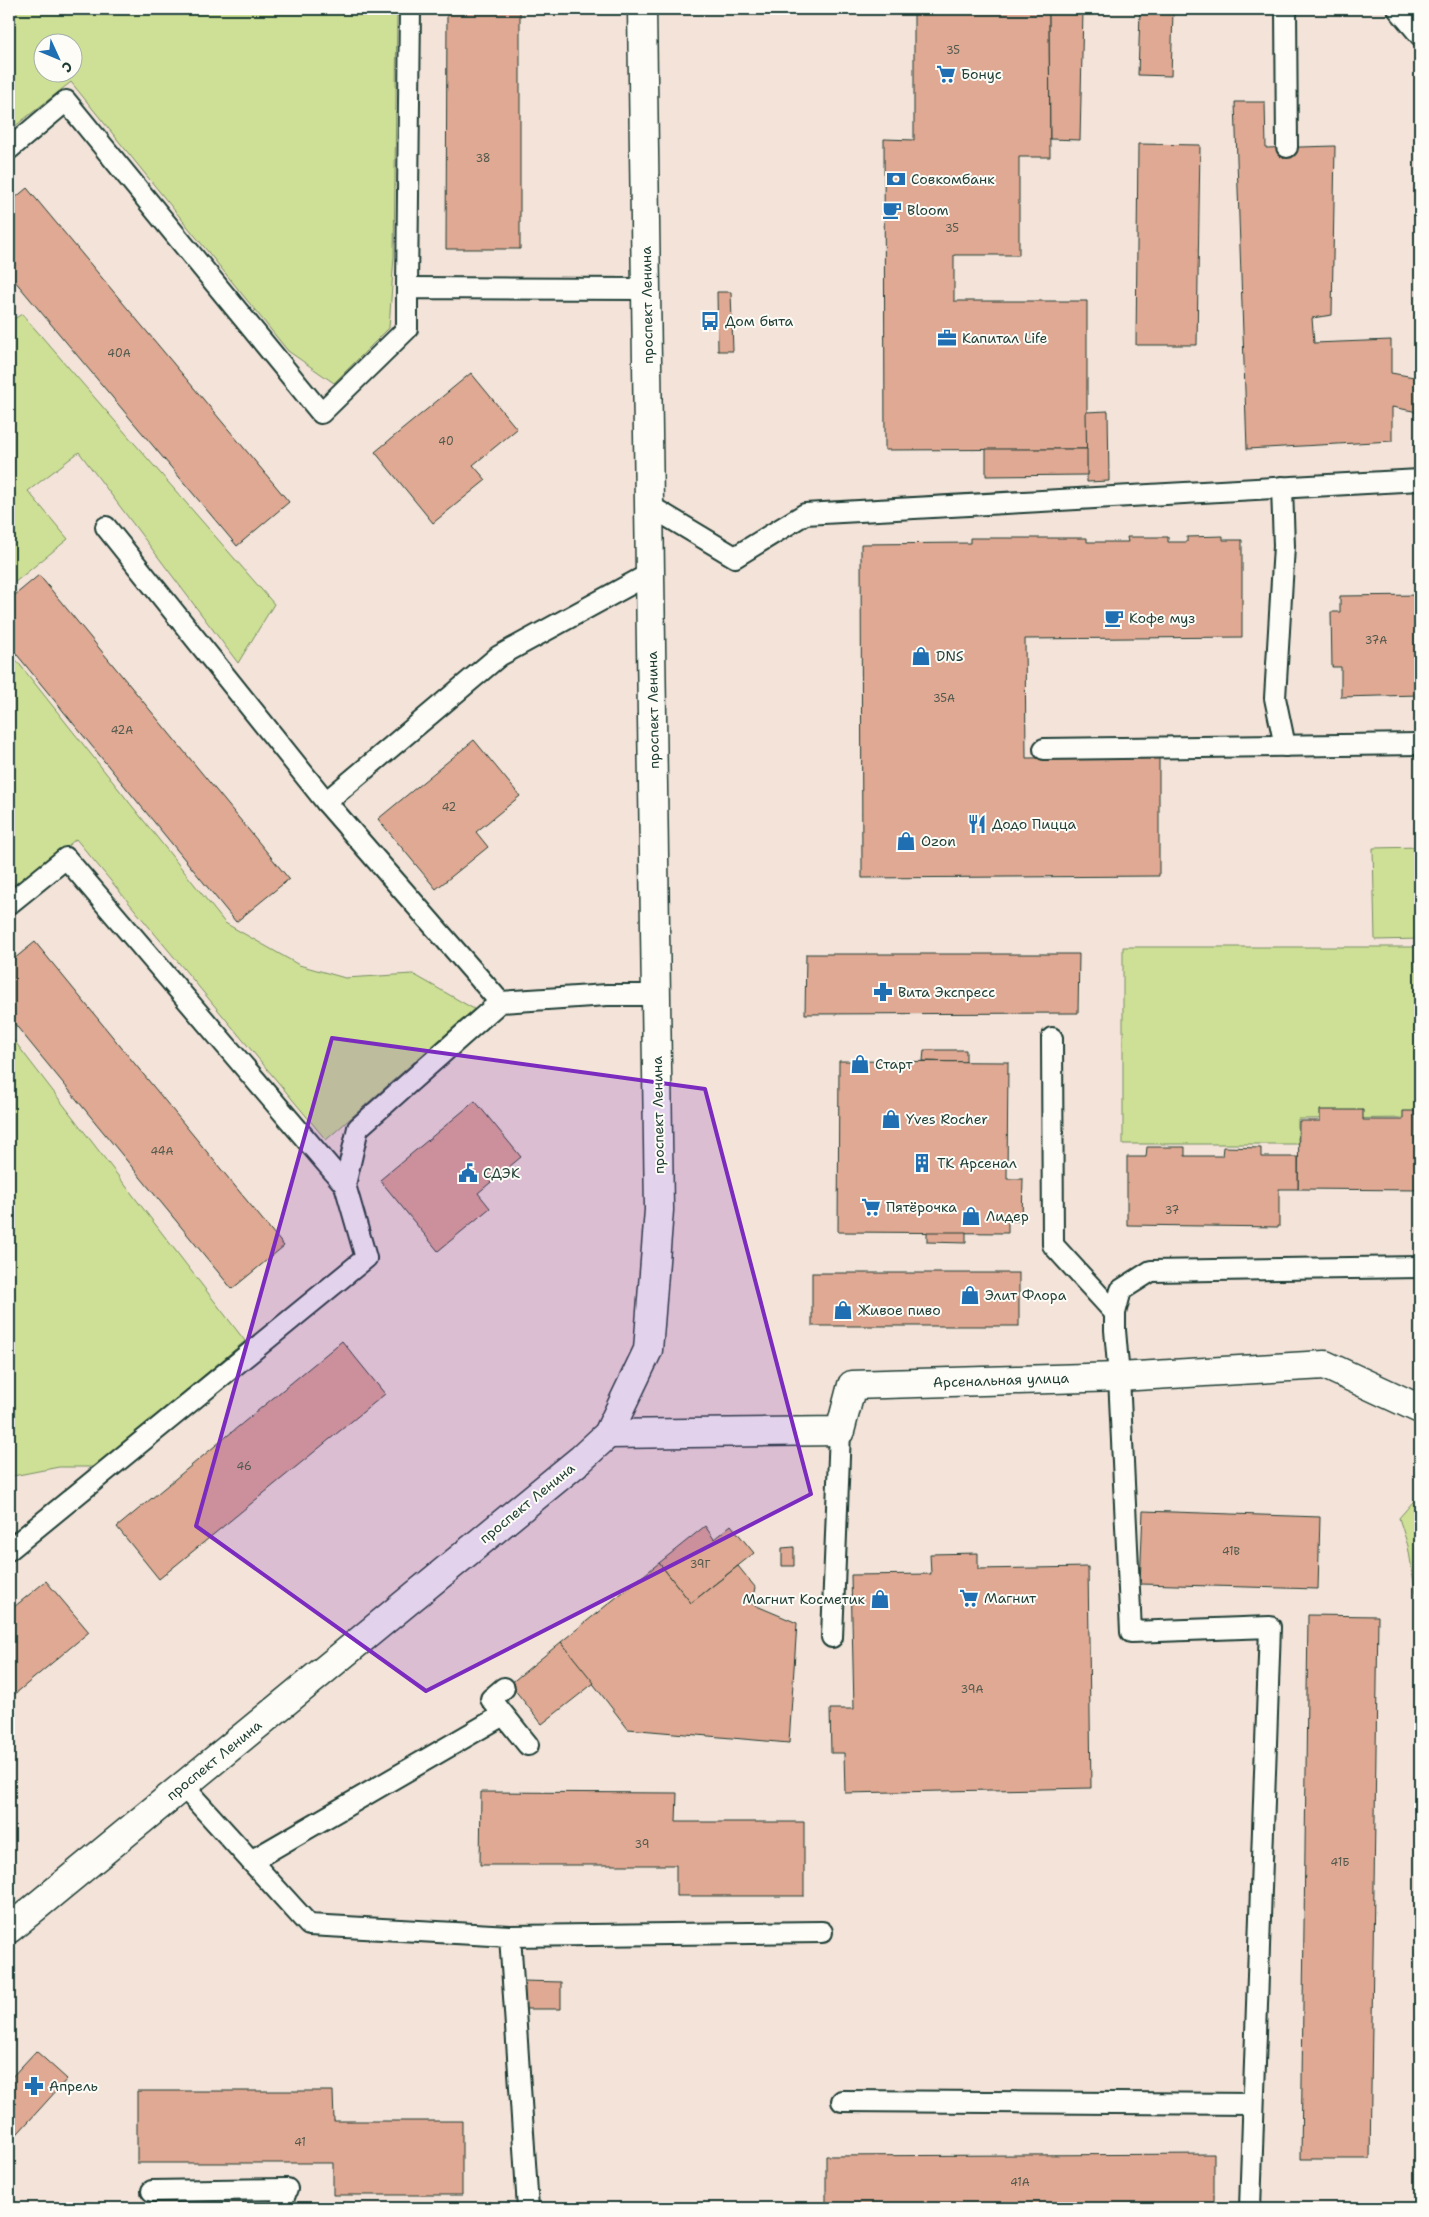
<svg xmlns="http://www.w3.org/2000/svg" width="1429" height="2217" viewBox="0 0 1429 2217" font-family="'Shantell Sans',sans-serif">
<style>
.green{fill:#cee095;stroke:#768e64;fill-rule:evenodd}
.building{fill:#dfa993;stroke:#1f3d34}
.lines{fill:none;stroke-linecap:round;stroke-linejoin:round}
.lane-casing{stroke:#1f3d34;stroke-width:24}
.street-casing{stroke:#1f3d34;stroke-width:31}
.secondary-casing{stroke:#1f3d34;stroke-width:31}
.lane{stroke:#fdfcf7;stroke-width:20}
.street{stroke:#fdfcf7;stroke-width:28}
.secondary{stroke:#fdfcf7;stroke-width:28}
.marked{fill:#7b2cbf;fill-opacity:0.2;stroke:#7b2cbf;stroke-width:4;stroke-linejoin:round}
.labels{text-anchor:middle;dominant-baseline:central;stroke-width:4;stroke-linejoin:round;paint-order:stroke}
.number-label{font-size:11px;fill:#4f584c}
.poi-label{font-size:14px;fill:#1f3d34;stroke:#fdfcf7;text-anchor:start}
.street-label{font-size:14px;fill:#1f3d34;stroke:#fdfcf7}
</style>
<rect width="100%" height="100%" fill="#f4e3d9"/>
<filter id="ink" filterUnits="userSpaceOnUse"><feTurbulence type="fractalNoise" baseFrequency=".02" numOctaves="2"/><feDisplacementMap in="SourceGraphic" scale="10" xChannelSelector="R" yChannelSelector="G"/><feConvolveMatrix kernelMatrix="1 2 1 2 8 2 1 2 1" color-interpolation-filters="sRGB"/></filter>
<g filter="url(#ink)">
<!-- green -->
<g class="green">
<path d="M9,9H397L394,256L389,328L334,383L288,351L71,82L9,131ZM42,42H72V72H42Z"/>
<polygon points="22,314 274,604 238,663 79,452 28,491 68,539 9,587 9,322"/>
<polygon points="9,651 225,923 299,965 345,978 413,974 474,1009 326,1140 76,839 9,895"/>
<polygon points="1420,847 1420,939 1375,940 1373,848"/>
<polygon points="1123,947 1420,947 1420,1118 1298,1119 1298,1144 1123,1144"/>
<polygon points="9,1034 245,1341 95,1467 59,1467 13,1476 9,1481"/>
<polygon points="1419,1495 1420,1495 1420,1618 1408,1546 1399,1518"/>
</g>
<!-- building -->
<g class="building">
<polygon points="447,9 520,9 520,249 446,249"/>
<polygon points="1049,10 1050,157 1019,157 1019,255 954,255 954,301 1087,301 1087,449 885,450 884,139 914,140 914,11"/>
<polygon points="1049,10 1083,10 1080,140 1050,139"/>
<polygon points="1140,11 1173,11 1171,76 1138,75"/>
<polygon points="1235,102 1265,102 1266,148 1335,146 1332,315 1312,318 1314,343 1391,340 1391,373 1420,378 1420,417 1413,411 1392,407 1392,441 1247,449"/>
<polygon points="1138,144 1200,145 1197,345 1136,345"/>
<polygon points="27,188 289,502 237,546 9,274 9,203"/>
<polygon points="717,292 731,292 733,351 718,351"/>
<polygon points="471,373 517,429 473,465 486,480 433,523 375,452"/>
<polygon points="1108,411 1109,481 1087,482 1086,412"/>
<polygon points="986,449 1087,449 1087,475 986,476"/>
<polygon points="1223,536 1223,540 1242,540 1242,637 1025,639 1026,758 1159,757 1159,876 862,878 861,544 970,543 970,538 1087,538 1087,542 1128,542 1127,537 1168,537 1168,542 1187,542 1187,537"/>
<polygon points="39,575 289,879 236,922 9,645 9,600"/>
<polygon points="1420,595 1420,695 1341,697 1341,667 1332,667 1331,612 1340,612 1340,596"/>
<polygon points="474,740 520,796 476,832 488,847 436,889 378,819"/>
<polygon points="35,942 284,1246 232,1289 9,1017 9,963"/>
<polygon points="806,954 1079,954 1078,1013 805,1014"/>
<polygon points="924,1050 966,1050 966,1062 923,1061"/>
<polygon points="839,1061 1008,1062 1007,1179 1023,1179 1022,1221 1008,1221 1008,1233 838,1232"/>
<polygon points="475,1101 521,1157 478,1193 490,1208 438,1251 380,1180"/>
<polygon points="1320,1110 1363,1110 1363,1120 1403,1120 1403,1111 1420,1111 1420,1190 1298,1189 1299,1121 1320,1121"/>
<polygon points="1147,1147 1185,1147 1185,1156 1222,1156 1223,1147 1261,1148 1261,1157 1298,1157 1298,1189 1279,1189 1279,1227 1127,1225 1127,1157 1146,1157"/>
<polygon points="927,1232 966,1232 966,1243 927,1242"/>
<rect x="812" y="1273" width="207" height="53"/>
<polygon points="342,1341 385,1394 159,1579 117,1527"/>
<polygon points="1143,1511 1320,1517 1318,1589 1140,1584"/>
<polygon points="731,1525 754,1553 691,1603 659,1563 705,1526 714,1539"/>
<polygon points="794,1547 794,1566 782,1566 782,1548"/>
<polygon points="978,1553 978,1569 1088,1567 1091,1788 845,1793 844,1753 831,1753 830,1709 854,1709 851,1575 931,1574 930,1554"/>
<polygon points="659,1563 691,1603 738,1566 755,1587 752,1604 797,1623 789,1743 628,1729 561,1642"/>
<polygon points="46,1581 89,1632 9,1699 9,1611"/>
<polygon points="1308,1615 1378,1616 1370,2159 1301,2159"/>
<polygon points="561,1642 594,1683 542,1724 510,1684"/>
<polygon points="481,1792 677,1793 676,1822 804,1822 804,1896 676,1896 676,1865 480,1865"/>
<polygon points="523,1981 561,1982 561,2009 523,2009"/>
<polygon points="36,2051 67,2079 9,2143 9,2080"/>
<polygon points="137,2091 333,2091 334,2121 462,2121 462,2195 333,2195 333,2163 137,2163"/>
<polygon points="1214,2154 1214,2208 826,2208 826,2156"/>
</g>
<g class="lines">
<!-- lane casing -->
<g class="lane-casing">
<g id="lane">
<polyline points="1286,9 1287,147"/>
<polyline points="1398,9 1420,35"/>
<polyline points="9,149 66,101 321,413 407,329 407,288 647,289"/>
<polyline points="407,288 410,9"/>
<polyline points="1282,487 1284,546 1275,698 1285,746"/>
<polyline points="650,506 735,557 805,514 1420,480"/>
<polyline points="106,527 326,802 500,1002"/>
<polyline points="1044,749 1420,744"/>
<polyline points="326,802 499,656 651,573"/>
<polyline points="9,904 66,858 345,1185"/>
<polyline points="1052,1038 1053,1245 1115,1313"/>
<polyline points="9,1550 366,1258 345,1185 358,1128 500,1002 607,995 656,995"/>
<polyline points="832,1637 840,1431"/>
<polyline points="504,1688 491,1699 528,1745"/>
<polyline points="183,1786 309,1925 510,1936 528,2208"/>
<polyline points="251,1861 503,1715"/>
<polyline points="510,1936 822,1932"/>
<polyline points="842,2101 1253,2104"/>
<polyline points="152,2191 287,2189 280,2208"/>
<polyline points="1250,2208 1270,1627 1131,1632 1119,1377 1115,1330 1115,1313 1121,1290 1151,1271 1420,1267"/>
</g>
</g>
<!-- street casing -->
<g class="street-casing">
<polyline id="street" points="608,1434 840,1431 852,1385 1119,1377 1325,1365 1420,1409"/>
</g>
<!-- secondary casing -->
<g class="secondary-casing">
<polyline id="secondary" points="9,1929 581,1459 608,1434 648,1350 659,1210 642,9"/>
</g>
<!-- lane -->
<use href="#lane" class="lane"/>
<!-- street -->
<use href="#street" class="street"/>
<!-- secondary -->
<use href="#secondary" class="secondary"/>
</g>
</g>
<!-- marked area -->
<path class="marked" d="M332,1038L705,1089L811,1494L426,1691L196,1526Z"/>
<!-- icons -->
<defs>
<g id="supermarket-bare" transform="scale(1.5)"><path d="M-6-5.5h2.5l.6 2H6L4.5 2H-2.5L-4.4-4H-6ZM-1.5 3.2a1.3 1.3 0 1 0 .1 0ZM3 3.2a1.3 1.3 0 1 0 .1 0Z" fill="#1f6fb2" stroke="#fdfcf7" stroke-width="2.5" paint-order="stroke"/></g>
<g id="bank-bare" transform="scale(1.5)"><path d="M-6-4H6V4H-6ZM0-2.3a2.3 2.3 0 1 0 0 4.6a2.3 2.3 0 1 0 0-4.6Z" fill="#1f6fb2" stroke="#fdfcf7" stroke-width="2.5" paint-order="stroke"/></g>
<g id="cafe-bare" transform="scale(1.5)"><path d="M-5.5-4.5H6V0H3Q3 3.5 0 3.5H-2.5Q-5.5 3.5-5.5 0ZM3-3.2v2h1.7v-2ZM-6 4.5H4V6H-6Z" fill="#1f6fb2" stroke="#fdfcf7" stroke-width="2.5" paint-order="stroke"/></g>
<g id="bus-bare" transform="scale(1.5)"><path d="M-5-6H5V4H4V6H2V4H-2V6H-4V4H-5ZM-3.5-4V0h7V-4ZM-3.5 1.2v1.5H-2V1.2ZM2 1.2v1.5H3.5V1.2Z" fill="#1f6fb2" stroke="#fdfcf7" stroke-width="2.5" paint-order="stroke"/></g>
<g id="office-bare" transform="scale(1.5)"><path d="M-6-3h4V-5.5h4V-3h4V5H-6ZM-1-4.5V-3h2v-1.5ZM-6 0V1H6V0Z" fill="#1f6fb2" stroke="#fdfcf7" stroke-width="2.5" paint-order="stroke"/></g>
<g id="shop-bare" transform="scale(1.5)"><path d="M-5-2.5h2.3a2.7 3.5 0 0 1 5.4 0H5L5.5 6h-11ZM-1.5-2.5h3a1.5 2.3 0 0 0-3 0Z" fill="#1f6fb2" stroke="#fdfcf7" stroke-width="2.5" paint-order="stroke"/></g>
<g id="restaurant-bare" transform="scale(1.5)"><path d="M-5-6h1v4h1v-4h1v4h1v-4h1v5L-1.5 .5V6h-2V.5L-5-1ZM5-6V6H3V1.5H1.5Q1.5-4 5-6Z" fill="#1f6fb2" stroke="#fdfcf7" stroke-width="2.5" paint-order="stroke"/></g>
<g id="pharmacy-bare" transform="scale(1.5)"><path d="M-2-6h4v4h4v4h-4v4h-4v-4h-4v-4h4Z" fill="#1f6fb2" stroke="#fdfcf7" stroke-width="2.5" paint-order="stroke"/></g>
<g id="building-bare" transform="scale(1.5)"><path d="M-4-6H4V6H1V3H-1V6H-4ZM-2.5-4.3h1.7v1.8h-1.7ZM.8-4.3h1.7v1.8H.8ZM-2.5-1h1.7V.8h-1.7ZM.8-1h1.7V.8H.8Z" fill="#1f6fb2" stroke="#fdfcf7" stroke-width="2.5" paint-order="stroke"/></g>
<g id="civic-bare" transform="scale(1.5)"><path d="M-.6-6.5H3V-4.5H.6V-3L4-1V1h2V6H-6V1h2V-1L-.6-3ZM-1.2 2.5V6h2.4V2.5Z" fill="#1f6fb2" stroke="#fdfcf7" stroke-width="2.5" paint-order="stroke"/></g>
</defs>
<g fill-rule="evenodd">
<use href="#supermarket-bare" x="946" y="74"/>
<use href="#bank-bare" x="896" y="179"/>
<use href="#cafe-bare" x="892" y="210"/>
<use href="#bus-bare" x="710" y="321"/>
<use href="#office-bare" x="947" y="338"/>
<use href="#cafe-bare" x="1114" y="618"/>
<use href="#shop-bare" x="921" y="656"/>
<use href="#restaurant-bare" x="977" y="824"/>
<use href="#shop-bare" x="906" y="841"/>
<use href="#pharmacy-bare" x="883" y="992"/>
<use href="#shop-bare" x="860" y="1064"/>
<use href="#shop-bare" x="891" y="1119"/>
<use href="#building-bare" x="922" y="1163"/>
<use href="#civic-bare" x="468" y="1173"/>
<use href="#supermarket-bare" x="871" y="1207"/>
<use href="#shop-bare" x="971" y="1216"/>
<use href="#shop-bare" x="970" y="1295"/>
<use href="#shop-bare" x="843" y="1310"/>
<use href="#supermarket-bare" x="969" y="1598"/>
<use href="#shop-bare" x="880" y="1599"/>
<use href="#pharmacy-bare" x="34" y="2086"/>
</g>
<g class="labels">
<!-- number labels -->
<g class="number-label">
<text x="953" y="50">35</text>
<text x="483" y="158">38</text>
<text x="952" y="228">35</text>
<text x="119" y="353">40А</text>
<text x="446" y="441">40</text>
<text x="1376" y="640">37А</text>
<text x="944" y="698">35А</text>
<text x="122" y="730">42А</text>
<text x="449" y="807">42</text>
<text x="162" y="1151">44А</text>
<text x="1172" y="1210">37</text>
<text x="244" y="1466">46</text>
<text x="1231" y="1551">41В</text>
<text x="700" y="1564">39Г</text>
<text x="972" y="1689">39А</text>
<text x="642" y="1844">39</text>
<text x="1340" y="1862">41Б</text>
<text x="300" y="2142">41</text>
<text x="1020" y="2182">41А</text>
</g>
<!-- poi labels -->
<g class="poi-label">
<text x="961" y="74">Бонус</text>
<text x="911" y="179">Совкомбанк</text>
<text x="907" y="210">Bloom</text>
<text x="725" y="321">Дом быта</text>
<text x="962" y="338">Капитал Life</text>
<text x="1129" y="618">Кофе муз</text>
<text x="936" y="656">DNS</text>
<text x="992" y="824">Додо Пицца</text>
<text x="921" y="841">Ozon</text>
<text x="898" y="992">Вита Экспресс</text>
<text x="875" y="1064">Старт</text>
<text x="906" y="1119">Yves Rocher</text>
<text x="937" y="1163">ТК Арсенал</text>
<text x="483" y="1173">СДЭК</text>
<text x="886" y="1207">Пятёрочка</text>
<text x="986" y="1216">Лидер</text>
<text x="985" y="1295">Элит Флора</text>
<text x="858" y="1310">Живое пиво</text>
<text x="984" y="1598">Магнит</text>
<text x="865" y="1599" text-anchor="end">Магнит Косметик</text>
<text x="49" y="2086">Апрель</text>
</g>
<!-- street labels -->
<g class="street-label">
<text transform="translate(647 305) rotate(-91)">проспект Ленина</text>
<text transform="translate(653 710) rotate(-91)">проспект Ленина</text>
<text transform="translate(658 1115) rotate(-91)">проспект Ленина</text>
<text transform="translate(1001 1380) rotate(-2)">Арсенальная улица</text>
<text transform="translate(527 1503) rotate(-39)">проспект Ленина</text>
<text transform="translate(214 1760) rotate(-39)">проспект Ленина</text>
</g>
</g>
<!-- margin -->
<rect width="1429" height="2217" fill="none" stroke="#fdfcf7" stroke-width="30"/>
<rect x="15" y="15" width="1399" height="2187" fill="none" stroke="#1f3d34" stroke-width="2" filter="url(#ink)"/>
<!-- north arrow -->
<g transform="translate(58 58) rotate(134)"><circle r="24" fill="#fdfcf7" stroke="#a4b0a9"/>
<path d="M0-4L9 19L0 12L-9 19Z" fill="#1f6fb2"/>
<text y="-8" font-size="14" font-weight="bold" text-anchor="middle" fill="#1f3d34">С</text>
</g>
</svg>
